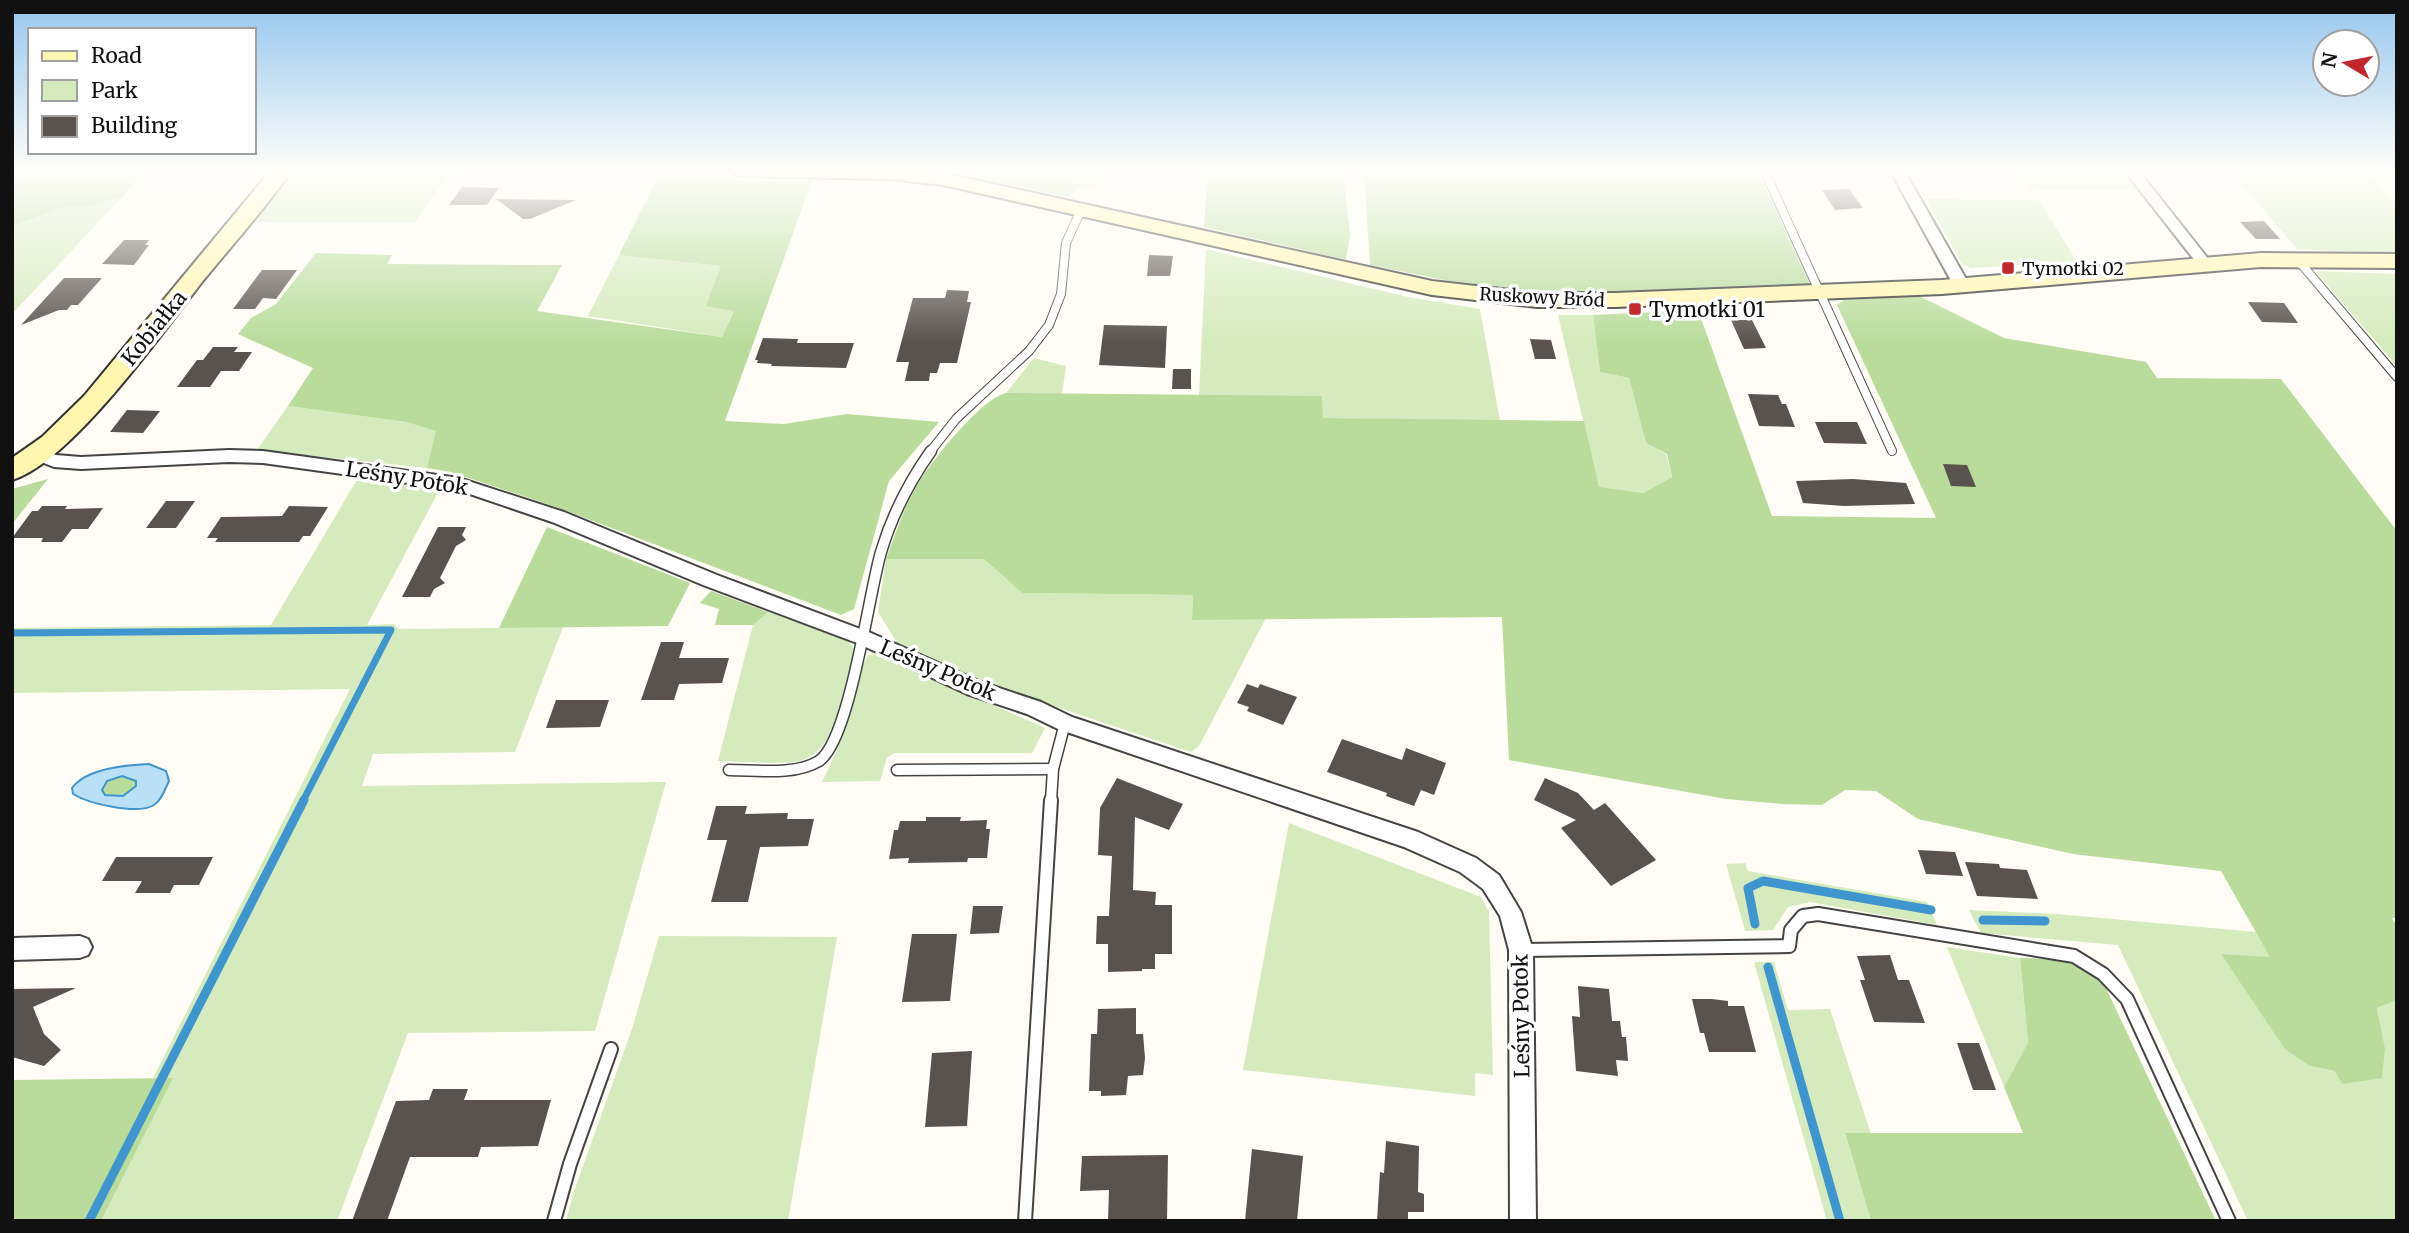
<svg xmlns="http://www.w3.org/2000/svg" width="2409" height="1233" viewBox="0 0 2409 1233" font-family="Merriweather,serif">
<style>
.green{fill:#d5ebbd}
.forest{fill:#b9dc9c}
.water{fill:#b9e0f7;stroke:#3f96cf;stroke-width:2;fill-rule:evenodd}
.lines{fill:none;stroke-linecap:round;stroke-linejoin:round}
.stream-far1{stroke:#3f96cf;stroke-width:7}
.stream{stroke:#3f96cf;stroke-width:9}
.building{fill:#5a524d}
.lane-far2-casing{stroke:#444;stroke-width:10}
.lane-far1-casing{stroke:#444;stroke-width:13}
.lane-casing{stroke:#444;stroke-width:16}
.street-casing{stroke:#444;stroke-width:4}
.secondary-casing{stroke:#333;stroke-width:4}
.lane-far2{stroke:#fff;stroke-width:8}
.lane-far1{stroke:#fff;stroke-width:10}
.lane{stroke:#fff;stroke-width:12}
.street{fill:#fff;fill-rule:evenodd}
.secondary{fill:#fff6b0;fill-rule:evenodd}
.poi-dot{fill:#c4262e;stroke:#fff;stroke-width:2.5}
.labels{text-anchor:middle;dominant-baseline:central;stroke-width:7;stroke-linejoin:round;paint-order:stroke}
.far-poi-label{font-size:18px;fill:#111;stroke:#fff;text-anchor:start}
.far-street-label{font-size:18px;fill:#111;stroke:#fff}
.poi-label{font-size:21px;fill:#111;stroke:#fff;text-anchor:start}
.street-label{font-size:21px;fill:#111;stroke:#fff}
</style>
<rect width="100%" height="100%" fill="#fffdf5"/>
<!-- green -->
<g class="green">
<polygon points="294,170 452,170 415,222 255,222"/>
<polygon points="1019,170 1100,170 1093,188"/>
<polygon points="2019,170 2122,170 2137,190 2031,189"/>
<polygon points="2229,170 2364,170 2397,204 2397,254 2297,249"/>
<polygon points="121,198 12,314 12,226 65,207 89,206"/>
<polygon points="1926,199 2039,200 2077,262 1971,268 1962,264"/>
<polygon points="1206,249 1408,297 1480,309 1500,421 1323,418 1322,396 1199,396"/>
<polygon points="619,255 722,266 734,311 722,337 588,316"/>
<polygon points="2315,271 2397,274 2397,366"/>
<polygon points="1558,315 1593,315 1600,372 1629,378 1646,443 1666,454 1672,477 1643,493 1599,488"/>
<polygon points="1034,358 1066,366 1062,394 1006,393"/>
<polygon points="288,406 406,422 437,431 427,468 257,450"/>
<polygon points="358,478 440,489 367,625 394,624 398,629 563,627 515,752 373,754 362,786 666,782 595,1031 408,1033 337,1221 101,1221 172,1079 153,1078 350,689 12,693 12,628 271,625"/>
<polygon points="886,559 984,559 1022,593 1193,595 1192,620 1266,618 1199,746 1191,752 1012,692 899,646 878,612"/>
<path d="M768,612L846,639L854,648C847,681 838,752 800,761C783,765 737,761 718,761L753,625Z"/>
<polygon points="877,654 1045,728 1032,753 894,753 887,758 880,781 822,782 837,750 859,673 868,655"/>
<polygon points="1289,823 1481,897 1489,912 1493,1075 1475,1073 1475,1096 1243,1070"/>
<polygon points="1745,863 1748,871 1927,902 1937,925 1810,902 1788,907 1773,930 1745,931 1726,864"/>
<polygon points="1969,910 2057,914 2256,932 2271,958 2222,954 2310,1066 2335,1071 2385,1048 2377,1008 2397,1000 2397,1221 2248,1221 2118,945 1981,933"/>
<polygon points="659,936 837,937 788,1221 566,1221 573,1194 632,1029"/>
<polygon points="1947,947 2020,958 2028,1044 2004,1087"/>
<polygon points="1754,962 1774,962 1788,1010 1830,1009 1871,1134 1845,1134 1871,1221 1827,1221"/>
</g>
<!-- forest -->
<g class="forest">
<polygon points="12,170 147,170 121,198 89,206 65,207 12,226"/>
<polygon points="975,170 1019,170 1082,185 1067,197 975,178"/>
<polygon points="1211,170 1343,170 1350,234 1346,260 1204,227 1208,171"/>
<polygon points="1364,170 1757,170 1810,284 1555,294 1449,281 1370,265"/>
<polygon points="658,177 812,181 725,421 784,424 847,414 939,422 889,481 854,609 841,615 556,507 451,472 427,468 436,431 406,422 288,406 313,368 238,334 251,318 276,304 316,253 392,255 387,264 562,265 537,311 722,337 734,311 706,306 721,266 619,255"/>
<path d="M1919,296L2004,338L2146,362L2157,378L2281,379L2397,531V918H2392L2397,927V1000L2377,1008L2385,1048L2382,1078L2342,1084L2335,1071L2310,1066L2285,1049L2221,954L2270,957L2221,871L2073,854L1918,819L1876,791L1845,790L1822,805L1782,804L1726,799L1509,760L1502,617L1192,620L1193,595L1022,593L984,559H886C895,536 902,511 915,489C929,464 980,399 1006,393L1322,396L1323,418L1584,421L1599,487L1643,493L1672,477L1667,454L1646,443L1629,378L1600,372L1593,315L1698,310L1772,516L1936,518L1837,305L1844,300Z"/>
<polygon points="48,479 12,524 12,525 12,489"/>
<polygon points="547,527 690,583 668,626 499,628"/>
<polygon points="711,591 768,612 753,625 715,625 719,609 700,603"/>
<polygon points="122,776 136,781 136,786 123,796 105,795 102,790 107,781"/>
<path d="M2020,958C2062,959 2072,958 2105,986L2216,1221H1871L1845,1133H2023L2004,1087L2028,1043Z"/>
<polygon points="173,1078 101,1221 12,1221 12,1080"/>
</g>
<!-- water -->
<path class="water" d="M149,764L166,771L169,781C165,789 162,800 154,805C138,815 89,804 73,794L72,788C86,768 126,765 149,764ZM122,776L136,781V786L123,796L105,795L102,790L107,781Z"/>
<g class="lines">
<!-- stream-far1 -->
<polyline class="stream-far1" points="12,633 391,630 303,801"/>
<!-- stream -->
<g class="stream">
<polyline points="1983,920 2045,921"/>
<polyline points="1755,924 1748,888 1763,881 1931,910"/>
<polyline points="1768,967 1840,1221"/>
<polyline points="89,1221 304,800"/>
</g>
</g>
<!-- building -->
<g class="building">
<polygon points="462,187 499,188 487,205 449,205"/>
<polygon points="1849,189 1863,208 1835,210 1822,190"/>
<polygon points="496,199 576,200 530,219 523,219"/>
<polygon points="2264,221 2280,239 2256,239 2240,222"/>
<polygon points="124,240 149,240 145,245 149,245 134,265 102,264"/>
<polygon points="1149,255 1173,256 1170,276 1147,276"/>
<polygon points="262,270 297,270 276,299 263,298 255,309 233,309"/>
<polygon points="64,278 102,278 78,305 71,305 67,310 59,310 21,325"/>
<polygon points="947,290 969,291 967,302 971,302 957,363 940,363 937,373 930,373 929,381 905,381 909,362 896,362 913,298 945,298"/>
<polygon points="2248,302 2284,303 2298,323 2262,322"/>
<polygon points="1731,320 1752,320 1766,348 1744,349"/>
<polygon points="1104,325 1167,326 1165,368 1099,365"/>
<polygon points="763,338 798,339 797,343 854,343 846,368 771,366 772,364 757,363 758,360 755,360"/>
<polygon points="1530,339 1551,340 1556,359 1535,359"/>
<polygon points="213,347 238,347 234,352 252,352 239,371 221,371 210,387 177,387 197,360 203,360"/>
<polygon points="1173,369 1191,369 1191,389 1172,389"/>
<polygon points="1748,394 1778,395 1782,404 1786,404 1795,427 1759,426"/>
<polygon points="127,410 160,411 143,433 110,432"/>
<polygon points="1815,422 1857,422 1867,444 1824,443"/>
<polygon points="1943,464 1967,465 1976,487 1951,486"/>
<polygon points="1853,479 1906,483 1915,504 1844,506 1803,503 1796,481"/>
<polygon points="166,501 195,501 176,528 146,528"/>
<polygon points="42,506 67,506 65,509 103,508 88,529 72,529 62,542 41,542 43,538 12,538 32,511 38,511"/>
<polygon points="289,506 328,507 310,536 303,536 299,542 215,542 218,538 207,538 221,517 282,516"/>
<polygon points="438,527 466,527 462,535 466,540 456,546 440,578 445,583 434,589 430,597 402,597"/>
<polygon points="661,642 684,642 679,658 729,658 722,683 679,684 674,700 641,700"/>
<polygon points="1247,684 1258,688 1260,684 1297,697 1283,725 1247,711 1249,707 1237,703"/>
<polygon points="556,700 609,700 600,727 546,728"/>
<polygon points="1342,739 1402,760 1406,748 1446,763 1434,795 1421,790 1414,806 1386,796 1387,793 1327,772"/>
<polygon points="1117,778 1183,804 1169,830 1135,817 1133,890 1156,892 1155,905 1172,905 1172,954 1155,954 1155,969 1142,969 1142,971 1108,972 1108,944 1096,944 1097,916 1109,916 1112,856 1098,855 1100,808"/>
<polygon points="1545,778 1578,793 1594,810 1605,803 1656,860 1611,886 1561,828 1576,820 1534,800"/>
<polygon points="716,806 747,806 745,814 788,813 787,819 814,819 808,846 760,847 748,902 711,902 727,840 707,840"/>
<polygon points="926,817 961,817 960,821 987,820 986,829 990,829 987,858 968,858 967,862 908,863 909,858 889,859 894,830 898,830 900,821 926,821"/>
<polygon points="1918,850 1955,852 1963,876 1926,874"/>
<polygon points="116,857 213,857 199,885 174,885 170,893 135,893 142,881 102,881"/>
<polygon points="1965,862 1999,864 2000,868 2027,870 2038,899 1977,896"/>
<polygon points="973,906 1003,906 999,933 970,934"/>
<polygon points="912,934 957,934 950,1001 902,1002"/>
<polygon points="1890,955 1898,980 1909,980 1925,1023 1874,1022 1860,980 1865,980 1857,956"/>
<polygon points="1578,986 1609,989 1612,1021 1620,1021 1622,1037 1626,1037 1628,1061 1616,1060 1618,1076 1576,1071 1572,1016 1580,1017"/>
<polygon points="76,988 33,1007 44,1034 61,1050 44,1066 12,1057 12,989"/>
<polygon points="1692,999 1712,999 1728,1001 1728,1006 1744,1006 1756,1052 1709,1052 1704,1033 1700,1033"/>
<polygon points="1136,1008 1136,1034 1143,1034 1145,1058 1143,1075 1128,1076 1126,1095 1101,1096 1101,1091 1089,1091 1091,1034 1097,1034 1098,1009"/>
<polygon points="1957,1043 1979,1043 1996,1090 1973,1090"/>
<polygon points="972,1051 967,1126 925,1127 932,1053"/>
<polygon points="433,1089 468,1089 464,1100 551,1100 538,1146 481,1147 478,1157 410,1157 387,1221 352,1221 396,1101 429,1100"/>
<polygon points="1386,1141 1419,1146 1418,1192 1424,1194 1424,1212 1408,1212 1408,1221 1377,1221 1380,1172 1384,1173"/>
<polygon points="1252,1149 1303,1156 1297,1221 1245,1221"/>
<polygon points="1168,1155 1167,1221 1108,1221 1109,1190 1080,1191 1082,1156"/>
</g>
<g class="lines">
<!-- lane-far2 casing -->
<g class="lane-far2-casing">
<g id="lane-far2">
<polyline points="1764,170 1892,451"/>
<polyline points="2297,259 2397,377"/>
<polyline points="930,452 956,419 1029,351 1049,325 1061,294 1066,243 1081,210"/>
</g>
</g>
<!-- lane-far1 casing -->
<g class="lane-far1-casing">
<g id="lane-far1">
<path d="M729,770C757,770 794,776 819,761C850,740 869,592 881,552C892,515 909,482 931,451"/>
<polyline points="897,770 1053,769"/>
<polyline points="1051,801 1053,769 1065,723"/>
</g>
</g>
<!-- lane casing -->
<g class="lane-casing">
<g id="lane">
<polyline points="1522,950 1789,946 1791,930 1803,916 1818,914 2074,956 2103,974 2127,999 2229,1221"/>
<polyline points="554,1221 570,1164 611,1049"/>
<polyline points="1025,1221 1051,800"/>
</g>
</g>
<!-- street casing -->
<g class="street-casing">
<g id="street">
<polygon points="1890,170 1904,170 1970,286 1967,289 1957,289 1954,286"/>
<polygon points="2124,170 2138,170 2209,260 2212,263 2209,266 2199,266"/>
<polygon points="37,448 56,455 81,457 229,450 263,451 459,478 564,512 717,575 871,633 981,682 1041,702 1072,717 1418,832 1476,858 1499,875 1521,912 1533,950 1536,1221 1510,1221 1509,950 1500,916 1483,889 1460,872 1404,847 1058,729 1027,714 967,694 857,643 703,585 552,522 458,490 263,463 229,462 81,469 54,467 31,458 28,454"/>
<polygon points="80,936 88,939 92,947 88,955 80,958 12,960 12,938"/>
</g>
</g>
<!-- secondary casing -->
<g class="secondary-casing">
<g id="secondary">
<path d="M271,170H292C265,209 232,245 202,282C163,332 70,463 12,480V458L42,437L84,396Z"/>
<polygon points="731,170 918,170 943,173 1432,281 1537,293 1615,293 1942,280 2261,253 2397,254 2397,268 2261,267 1942,294 1615,307 1537,307 1432,295 943,185 889,179 741,176 734,174"/>
</g>
</g>
<!-- lane-far2 -->
<use href="#lane-far2" class="lane-far2"/>
<!-- lane-far1 -->
<use href="#lane-far1" class="lane-far1"/>
<!-- lane -->
<use href="#lane" class="lane"/>
<!-- street -->
<use href="#street" class="street"/>
<!-- secondary -->
<use href="#secondary" class="secondary"/>
</g>
<!-- sky -->
<linearGradient id="sky" x2="0" y2="1"><stop stop-color="#95c6ee"/><stop offset="0.5" stop-color="#fffefa"/><stop offset="1" stop-color="#fffefa" stop-opacity="0"/></linearGradient>
<rect width="2409" height="343" fill="url(#sky)"/>
<!-- markers -->
<g class="poi-dot">
<rect x="2001" y="261" width="14" height="14" rx="3.5"/>
<rect x="1628" y="302" width="14" height="14" rx="3.5"/>
</g>
<g class="labels">
<!-- far-poi labels -->
<g class="far-poi-label">
<text x="2022" y="268">Tymotki 02</text>
</g>
<!-- far-street labels -->
<g class="far-street-label">
<text transform="translate(1542 297) rotate(3)">Ruskowy Bród</text>
</g>
<!-- poi labels -->
<g class="poi-label">
<text x="1649" y="309">Tymotki 01</text>
</g>
<!-- street labels -->
<g class="street-label">
<text transform="translate(154 328) rotate(-51)">Kobiałka</text>
<text transform="translate(407 478) rotate(9)">Leśny Potok</text>
<text transform="translate(938 670) rotate(23)">Leśny Potok</text>
<text transform="translate(1521 1016) rotate(-91)">Leśny Potok</text>
</g>
</g>
<!-- border -->
<rect width="2409" height="1233" fill="none" stroke="#111111" stroke-width="28"/>
<!-- legend -->
<rect x="28" y="28" width="228" height="126" fill="#ffffff" stroke="#a0a0a0" stroke-width="2"/>
<rect x="42" y="51" width="35" height="10" fill="#fff6b0" stroke="#a0a0a0" stroke-width="2"/>
<text x="91" y="63" font-size="21" fill="#111111">Road</text>
<rect x="42" y="80" width="35" height="21" fill="#d5ebbd" stroke="#a0a0a0" stroke-width="2"/>
<text x="91" y="98" font-size="21" fill="#111111">Park</text>
<rect x="42" y="116" width="35" height="21" fill="#5a524d" stroke="#a0a0a0" stroke-width="2"/>
<text x="91" y="133" font-size="21" fill="#111111">Building</text>
<!-- north arrow -->
<g transform="translate(2346 63) rotate(280)"><circle r="33" fill="#ffffff" stroke="#a0a0a0" stroke-width="2"/>
<path d="M0-5L12 26L0 18L-12 26Z" fill="#c4262e"/>
<text y="-10" font-size="19" font-weight="bold" text-anchor="middle" fill="#111111">N</text>
</g>
</svg>
